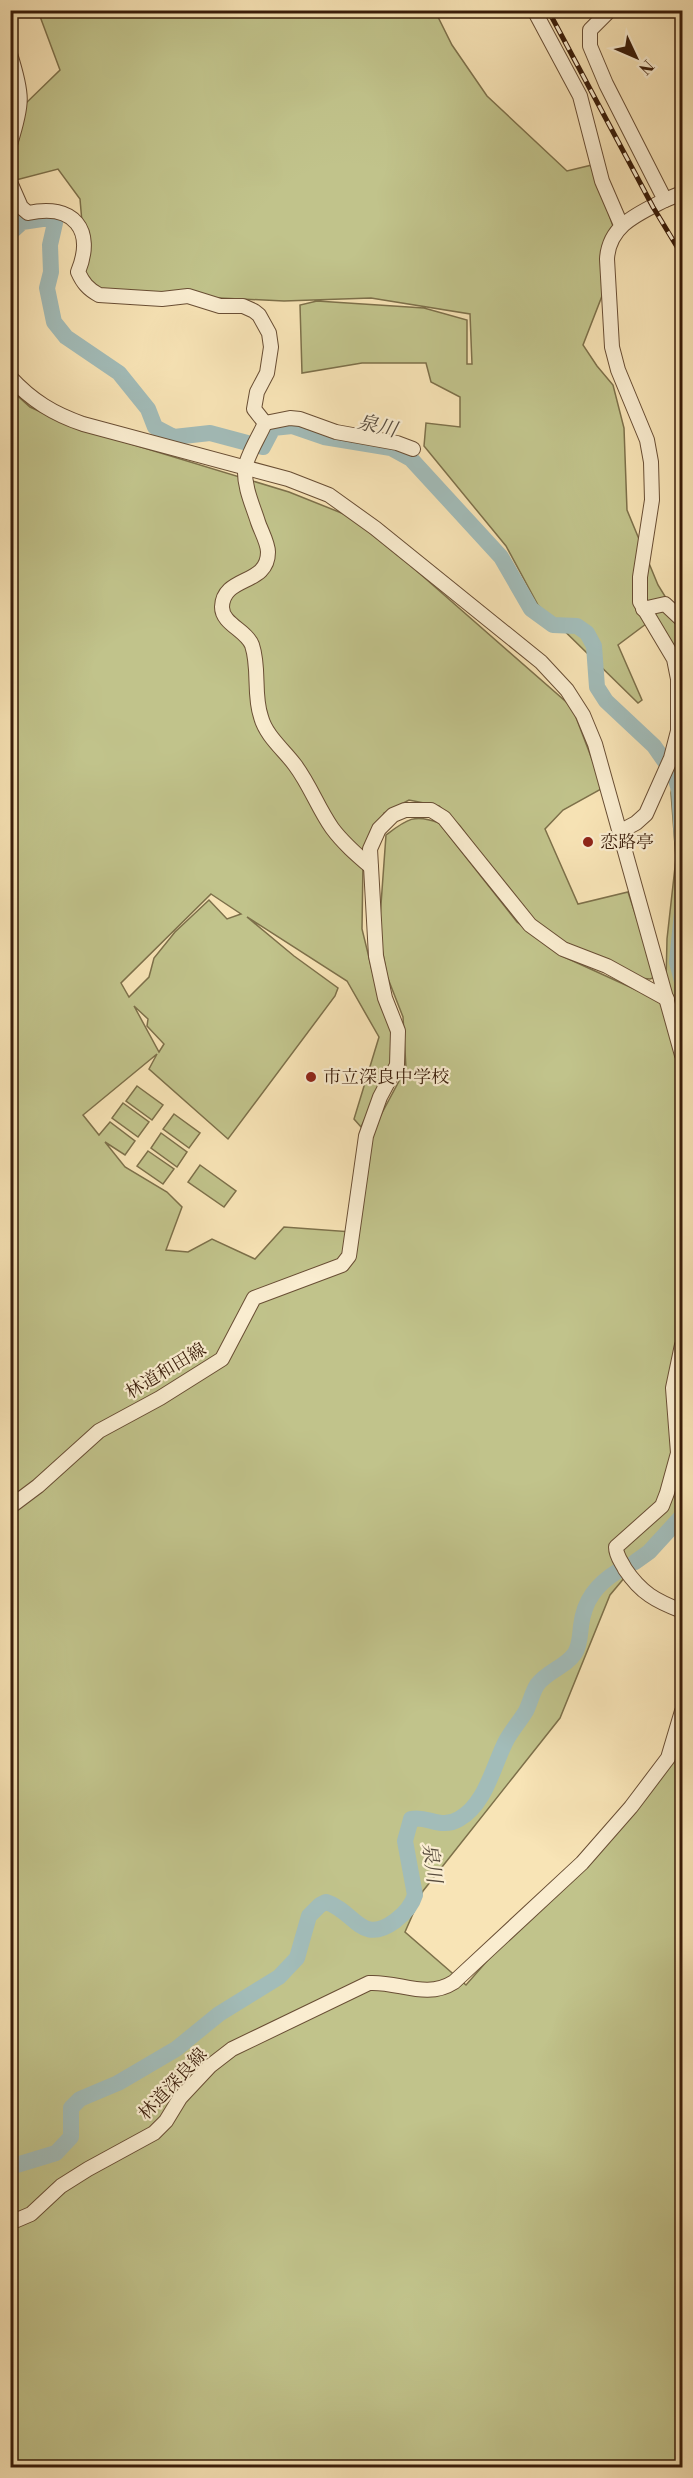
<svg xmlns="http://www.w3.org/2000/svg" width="693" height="2478" viewBox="0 0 693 2478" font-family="'Libre Bodoni','Noto Serif JP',serif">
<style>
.green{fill:#c1c38b;stroke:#7d704a;stroke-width:1.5;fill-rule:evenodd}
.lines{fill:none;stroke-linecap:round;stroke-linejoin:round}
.river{stroke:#a2bcb9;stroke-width:16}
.minor-casing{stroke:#694e34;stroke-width:16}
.minor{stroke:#faedd0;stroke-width:14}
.rail-casing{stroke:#391c09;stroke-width:5}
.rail{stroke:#faedd0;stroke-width:3;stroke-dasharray:9;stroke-linecap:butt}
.poi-dot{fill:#8f2418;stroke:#faedd0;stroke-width:2}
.labels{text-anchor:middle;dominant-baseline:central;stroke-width:4.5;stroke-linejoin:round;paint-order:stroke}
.poi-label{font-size:18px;fill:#391c09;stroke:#faedd0;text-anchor:start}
.street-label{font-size:18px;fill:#391c09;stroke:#faedd0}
.water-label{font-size:20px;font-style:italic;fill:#584c3e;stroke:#faedd0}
</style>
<rect width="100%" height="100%" fill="#f8e4b6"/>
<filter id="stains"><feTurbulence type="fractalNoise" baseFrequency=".00333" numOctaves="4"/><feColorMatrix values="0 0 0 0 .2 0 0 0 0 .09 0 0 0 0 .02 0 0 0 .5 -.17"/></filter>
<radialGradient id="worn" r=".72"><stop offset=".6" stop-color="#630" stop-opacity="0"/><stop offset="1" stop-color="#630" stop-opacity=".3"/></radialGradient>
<!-- green -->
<g class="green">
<polygon points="38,11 435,11 452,45 487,96 567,171 592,165 615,232 607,260 602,296 583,345 597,366 613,385 624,428 627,510 658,585 674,611 682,611 682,728 674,659 650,621 618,645 642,700 638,703 538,605 506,546 424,446 426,423 460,427 460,397 431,382 426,363 362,363 302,373 300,305 317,301 424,308 467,320 467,364 472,364 470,314 371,298 284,301 93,292 78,272 83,234 80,199 58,169 16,180 12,179 24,105 60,70"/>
<path d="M10,389L30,407L72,426L289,492L349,516L410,565L572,707L603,788L563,810L545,829L578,904L628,892L656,977L650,979L639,978L558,939L530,919L460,826L439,806L409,800L384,813L363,863L362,929L381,1007L392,1027L393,1060L361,1127L354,1119L379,1037L347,981L247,917L294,956L338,988L335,996L228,1139L149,1069L157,1054L83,1115L99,1135L110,1122L135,1141L125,1155L105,1142L125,1167L167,1192L182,1207L166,1250L188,1252L212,1239L255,1259L284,1227L352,1232L368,1139L406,1068L403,1017L387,976L379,932L386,835C406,820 414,813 439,823L517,922L560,955L654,998L666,982L667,939L676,858L671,793L674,775L682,782V1509L610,1595L560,1718L423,1891L405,1932L466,1985L682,1739V2467H11ZM211,894L241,914L227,919L209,900L175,932L154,958L149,977L129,997L121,983ZM134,1006L148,1019L147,1026L164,1044L159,1052Z"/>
<polygon points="137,1086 163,1105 152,1120 126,1101"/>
<polygon points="123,1103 149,1122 138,1137 112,1118"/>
<polygon points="174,1114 200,1133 189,1148 163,1129"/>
<polygon points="161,1133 187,1152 177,1167 151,1148"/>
<polygon points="148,1151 174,1169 163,1184 137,1166"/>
<polygon points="200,1165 236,1191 224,1207 188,1182"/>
</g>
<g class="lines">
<!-- river -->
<g class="river">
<polyline points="10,233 22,222 49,218 55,223 50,245 51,272 47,288 54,322 66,337 119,373 148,409 155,427 174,437 210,433 263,447 273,428 292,426 324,437 391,448 411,459 501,557 531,609 553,625 577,626 587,633 594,646 597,687 606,701 654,746 675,776 679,790 682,839"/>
<polyline points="682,912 677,962 682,981"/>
<polyline points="635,1562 649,1552 682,1516"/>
<path d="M10,2167L56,2153L71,2137V2108L80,2099L118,2083L176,2049L219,2014L279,1977L297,1958L309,1916L320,1905L326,1902C355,1911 361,1946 395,1921C403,1915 412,1905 415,1895L405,1841L411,1819C428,1815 440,1830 459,1819C486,1804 493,1766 506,1741C511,1731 520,1721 526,1711C530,1703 532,1693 537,1685C547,1671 566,1667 575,1653C580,1645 580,1634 581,1626C584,1600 597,1584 618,1571"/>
</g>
<!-- minor casing -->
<g class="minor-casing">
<g id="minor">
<polyline points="534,10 580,96 602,181 621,225"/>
<path d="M610,10L590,30V46L606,84L665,200C638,214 609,225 607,259L612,347L618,370L647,440L651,462L652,500L640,577V602L674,659L678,679V731L671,758L646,814L636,823L621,831"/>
<path d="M10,54C23,95 23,103 10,144"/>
<path d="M10,182L21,207L28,213C74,203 95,230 78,272C83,283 88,289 99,295L162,299L188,296L220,306H243L254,311L259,315L269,333L271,347L267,373L257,392L254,409L265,423"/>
<polyline points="665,200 682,193"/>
<path d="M10,377C32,401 54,414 83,424L288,479L329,495L375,528L541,662L567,690L583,715L595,744L682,1055"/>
<path d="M265,423C260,435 246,457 245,469C244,487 253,506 258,522C261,531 268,543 268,552C268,586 223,575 222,607C222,624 246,630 252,645C260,669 253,694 261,717C266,736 284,750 295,765C310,785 318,808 332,828C343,843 357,855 371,867"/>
<polyline points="265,423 290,418 300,419 336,432 397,443 413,449"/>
<polyline points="643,609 665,604 682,620"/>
<path d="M682,1345L673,1388L678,1453L667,1493L662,1506L616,1547C616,1556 621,1561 625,1569C641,1593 656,1601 682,1611"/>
<polyline points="10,1507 38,1486 99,1431 160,1398 222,1359 254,1298 342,1265 349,1256 366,1136 380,1097 397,1065 398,1031 385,998 376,956 370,849 379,829 393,815 405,810 431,810 444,818 530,925 563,949 607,966 667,999"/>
<path d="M10,2223L31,2214L61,2186L88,2169L154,2133L166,2121L180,2098L210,2066L232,2049L369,1983C399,1981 426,2000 454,1982L582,1863L631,1807L668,1758L682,1711"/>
</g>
</g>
<!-- minor -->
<use href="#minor" class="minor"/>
<!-- rail casing -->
<g class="rail-casing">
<polyline id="rail" points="548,10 653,207 682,255"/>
</g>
<!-- rail -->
<use href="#rail" class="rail"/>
</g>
<!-- markers -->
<g class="poi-dot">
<circle cx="588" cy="842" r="6"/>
<circle cx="311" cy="1077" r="6"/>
</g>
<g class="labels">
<!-- poi labels -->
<g class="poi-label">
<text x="600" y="842">恋路亭</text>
<text x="323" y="1077">市立深良中学校</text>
</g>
<!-- street labels -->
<g class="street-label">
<text transform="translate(166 1371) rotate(-31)">林道和田線</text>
<text transform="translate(173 2084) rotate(-47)">林道深良線</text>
</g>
<!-- water labels -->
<g class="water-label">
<text transform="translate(377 427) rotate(13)">泉川</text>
<text transform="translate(431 1863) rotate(82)">泉川</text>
</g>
</g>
<!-- margin -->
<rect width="693" height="2478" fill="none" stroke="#f8e4b6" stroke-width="36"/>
<rect x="12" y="12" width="669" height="2454" fill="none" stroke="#391c09" stroke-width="3"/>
<rect x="18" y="18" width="657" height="2442" fill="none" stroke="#391c09" stroke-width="1.5"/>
<!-- north arrow -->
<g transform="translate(636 57) rotate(134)" stroke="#faedd0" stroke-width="4.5" paint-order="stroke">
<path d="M0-4.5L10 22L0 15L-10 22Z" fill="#391c09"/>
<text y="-9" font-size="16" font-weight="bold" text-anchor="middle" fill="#391c09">N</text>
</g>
<rect width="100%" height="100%" filter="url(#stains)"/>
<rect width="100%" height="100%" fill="url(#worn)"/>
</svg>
